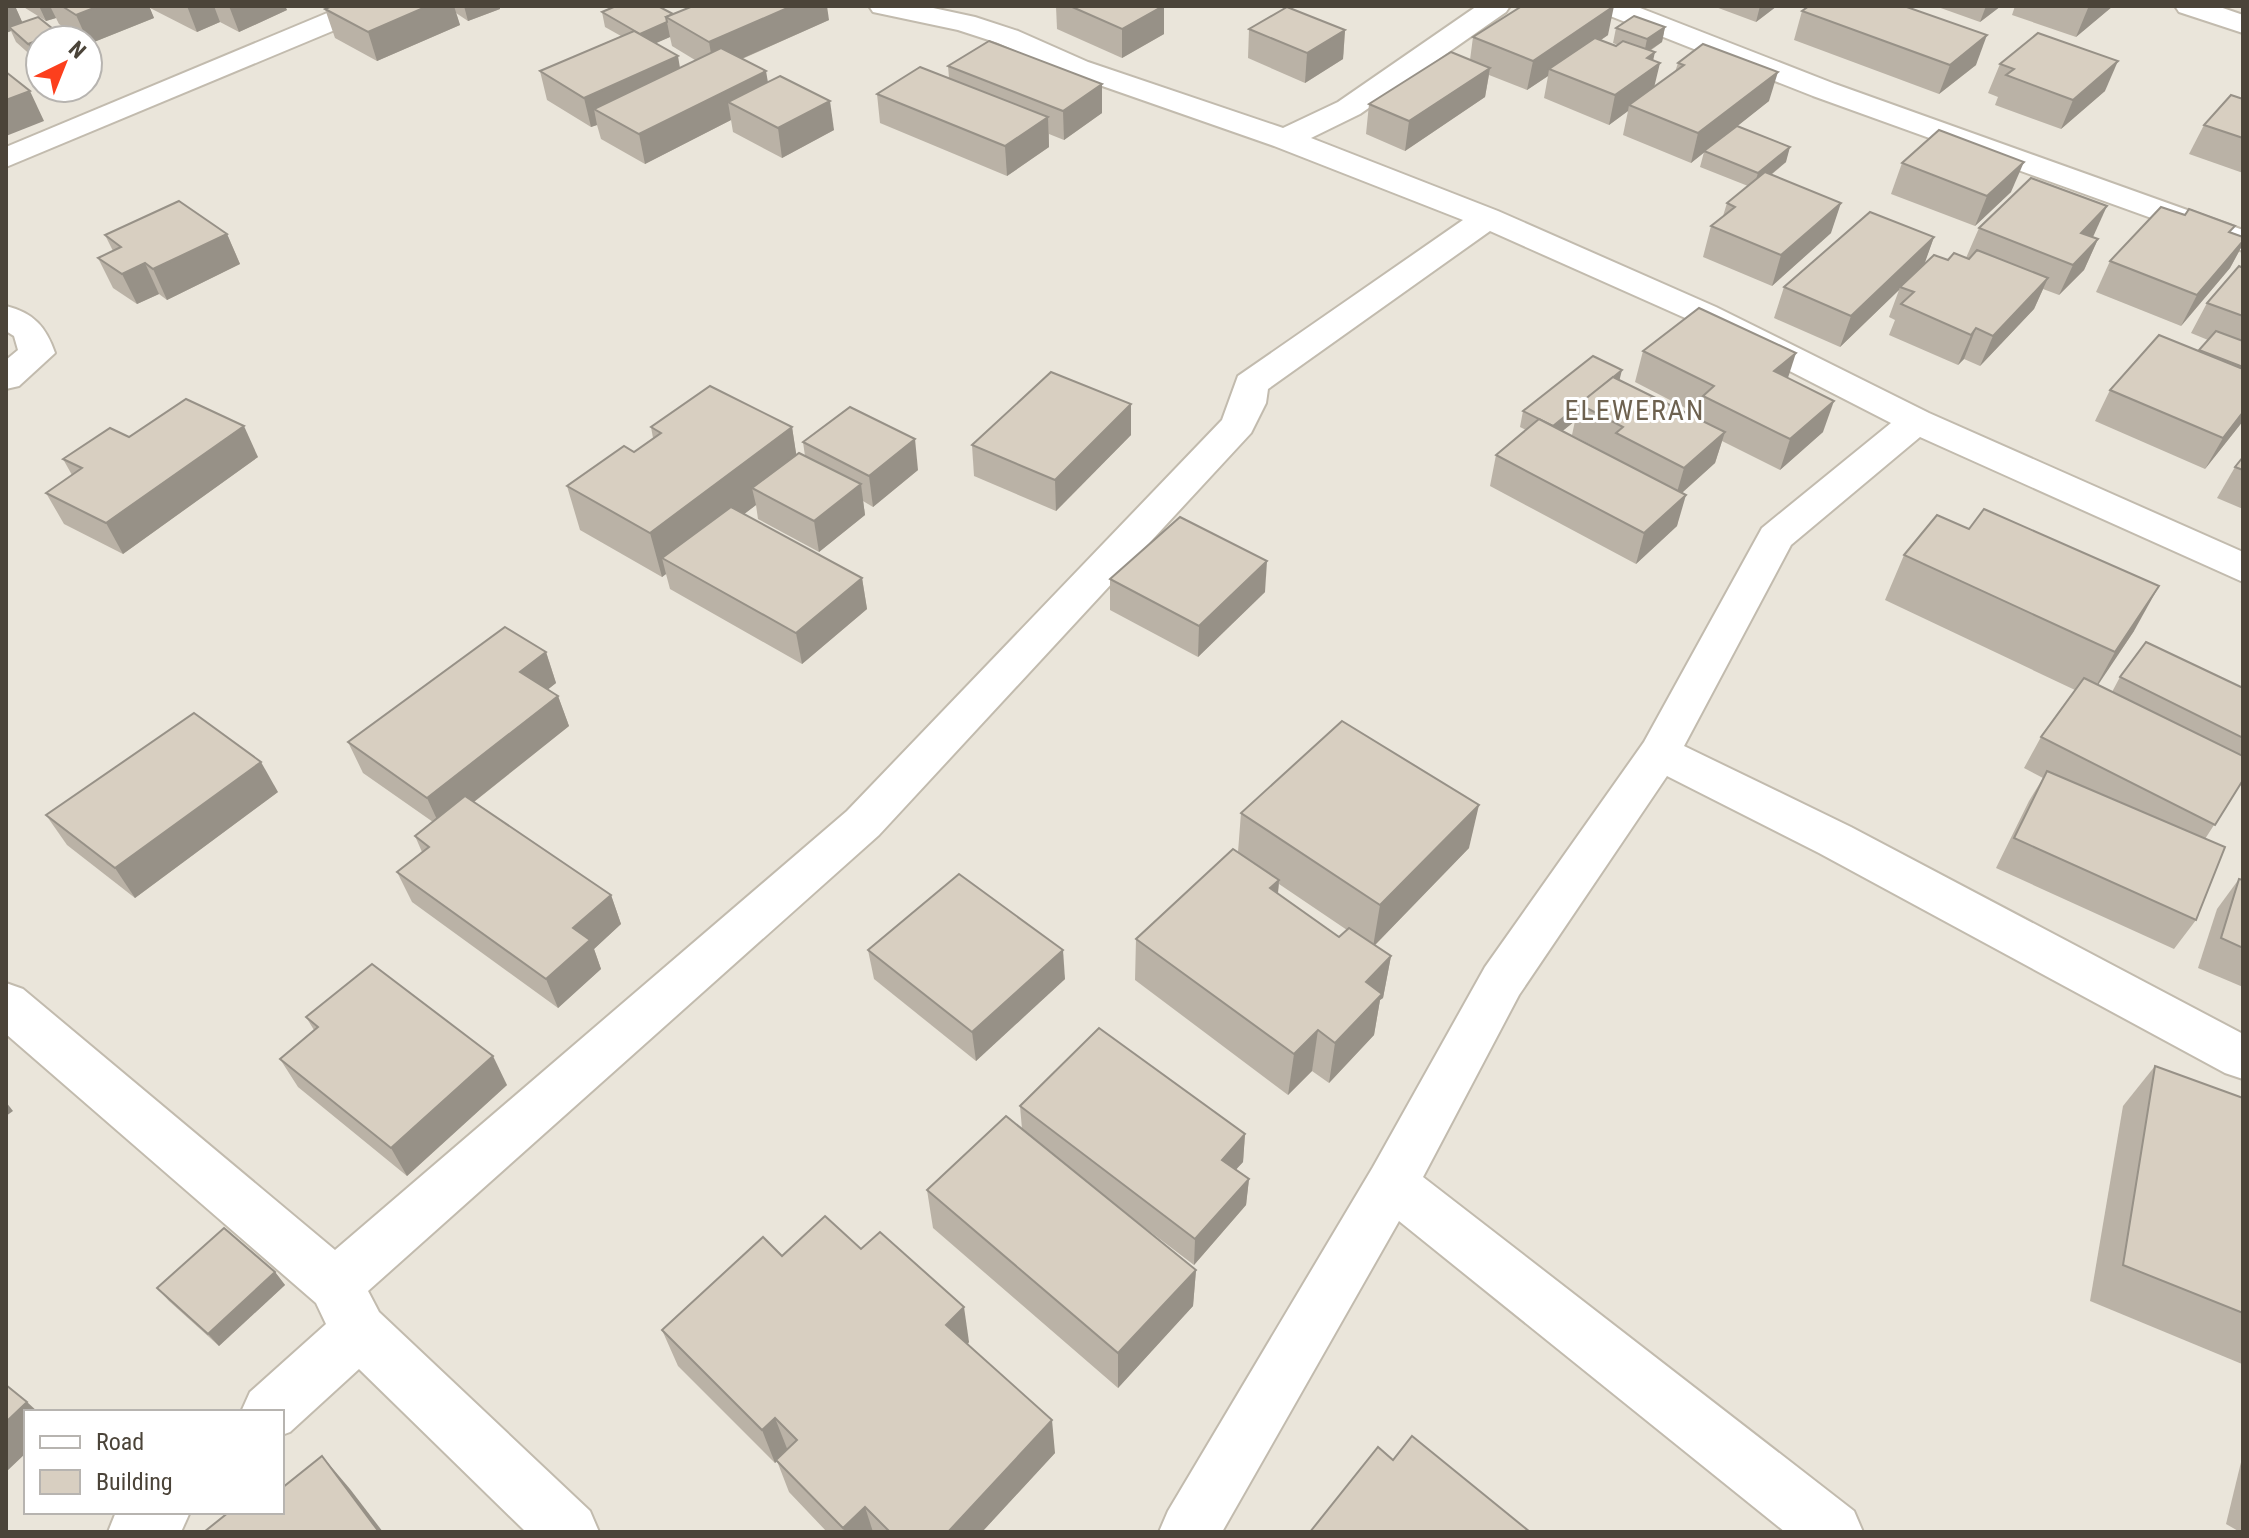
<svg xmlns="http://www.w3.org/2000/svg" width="2249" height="1538" viewBox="0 0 2249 1538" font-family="'Roboto Condensed',sans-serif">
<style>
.residential{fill:#eae5da;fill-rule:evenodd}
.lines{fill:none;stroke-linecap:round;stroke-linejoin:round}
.minor-casing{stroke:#c2bbae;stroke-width:4}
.minor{fill:#fff;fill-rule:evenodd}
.wall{fill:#bab2a6;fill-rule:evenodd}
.shaded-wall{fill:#979187}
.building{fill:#d8cfc1;stroke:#979187;stroke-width:2}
.labels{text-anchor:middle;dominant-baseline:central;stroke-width:6;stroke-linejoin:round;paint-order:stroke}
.quarter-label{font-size:28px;letter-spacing:2px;fill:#6e6250;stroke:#fff}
</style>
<rect width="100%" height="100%" fill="#f6f3ec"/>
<!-- residential -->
<path class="residential" d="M6,6H2243V1532H6ZM40,40H88V88H40ZM26,1412H282V1512H26Z"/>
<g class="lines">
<!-- minor casing -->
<g class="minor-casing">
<g id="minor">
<polygon points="344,6 382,6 378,12 6,167 6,147"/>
<polygon points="869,6 924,6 975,17 1018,31 1088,62 1283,128 1338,102 1477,6 1510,6 1506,12 1360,114 1311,138 1498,211 1716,307 1929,413 2243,552 2243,582 1920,437 1791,545 1684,746 1851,827 2243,1034 2243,1079 2225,1073 1819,853 1667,776 1519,995 1423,1177 1854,1511 1863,1532 1785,1532 1399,1221 1222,1532 1159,1532 1168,1511 1373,1167 1485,967 1644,742 1762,528 1891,423 1692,321 1490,231 1268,389 1266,403 1251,433 879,835 368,1291 379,1312 590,1511 599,1532 526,1532 359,1369 290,1432 282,1435 282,1412 241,1412 250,1392 326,1324 316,1303 6,1034 6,983 23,989 335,1250 847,811 1222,420 1238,376 1463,220 1274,146 1068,74 998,43 958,30 873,12"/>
<polygon points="1596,6 1635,6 1835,84 2243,230 2243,251 1813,96 1600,12"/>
<polygon points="2175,6 2217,6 2243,15 2243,33 2179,12"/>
<path d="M6,306C34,313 46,327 55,353L19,386L6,389V360L18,350L14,336L6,331Z"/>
<polygon points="116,1512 190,1512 181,1532 108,1532"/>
</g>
</g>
<!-- minor -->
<use href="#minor" class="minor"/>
</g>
<!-- wall -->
<g class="wall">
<polygon points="6,6 15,6 22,22 35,59 16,42 11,31 6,33"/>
<polygon points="22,6 149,6 154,18 89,44 88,40 83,40 59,24 56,18 46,21"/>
<polygon points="150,6 285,6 287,10 239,32 220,22 197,32 150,8"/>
<polygon points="332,6 500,6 500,9 468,21 456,13 460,25 377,61 335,38 325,9"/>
<polygon points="1056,6 1164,6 1164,34 1122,58 1057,29"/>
<polygon points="1713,6 1777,6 1756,22"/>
<polygon points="1935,6 2001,6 1980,22"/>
<polygon points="2015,6 2113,6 2076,37 2012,15"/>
<polygon points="1802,11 1976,65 1939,94 1794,40"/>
<path d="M602,12L829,20L742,59L768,82L834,130L782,158L733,132L731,120L645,164L601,139L597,125L591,127L547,100L540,71L621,36L605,27ZM670,37L672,46L695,60L680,68L655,43Z"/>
<polygon points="1665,27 1662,42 1650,51 1653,60 1654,87 1675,72 1678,63 1769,101 1737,126 1786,162 1771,175 1831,233 1772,286 1703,257 1711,226 1723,216 1727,203 1748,186 1700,167 1704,152 1691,163 1623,135 1628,111 1609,125 1544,98 1548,76 1527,90 1489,75 1485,97 1405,151 1366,134 1369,104 1470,60 1473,37 1608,35 1601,40 1616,46 1618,45 1613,43 1616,28"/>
<polygon points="1249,29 1345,30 1343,59 1305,83 1248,58"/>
<polygon points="2000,64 2105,91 2061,129 1995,105 1998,97 1988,93"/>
<polygon points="948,66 1102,113 1064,140 1049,134 1049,147 1007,176 880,123 877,94 949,78"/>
<polygon points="2243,99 2243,173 2189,154 2204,125"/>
<polygon points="1902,163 2011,192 1975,226 1891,194"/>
<polygon points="1979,228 2092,237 2098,239 2084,270 2059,295 2043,289 2034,309 1980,366 1964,359 1958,365 1889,335 1895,320 1889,317 1899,290 1840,347 1774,318 1784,287 1934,237 1924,264 1966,258"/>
<polygon points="2231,232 2243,237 2243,244 2230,268 2181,326 2096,292 2110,261"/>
<polygon points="227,234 240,264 167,300 159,294 137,304 113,288 98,258 113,251 105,235"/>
<polygon points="2243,268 2243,421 2205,469 2095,421 2110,390 2199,351 2208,340 2191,333 2207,303"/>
<path d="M1643,351L1788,378L1823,432L1780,470L1722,441L1715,463L1682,493L1677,526L1636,564L1490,486L1496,455L1526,430L1520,427L1523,411L1620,380L1696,418L1697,414L1635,382ZM1575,421L1572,435L1610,455L1562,431Z"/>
<polygon points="651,427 792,427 796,454 805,456 803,442 918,470 873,507 863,501 865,515 819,552 758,519 756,505 744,514 862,578 867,609 802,664 670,589 666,574 662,577 580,530 567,486 634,452 653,438"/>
<polygon points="1131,435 1056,511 974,476 972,445"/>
<polygon points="129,437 258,457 123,554 64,524 46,493 72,475 63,459"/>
<polygon points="2243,457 2243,509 2217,498 2235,467"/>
<polygon points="1904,555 2134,631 2097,685 2112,692 2120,677 2243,688 2243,780 2205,839 2196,920 2174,949 1996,868 2029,801 2043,778 2024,768 2041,737 2075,690 1885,600"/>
<polygon points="1110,579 1265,592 1198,657 1110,610"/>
<polygon points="546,652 556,683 548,689 558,696 569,726 474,802 611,895 621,924 594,949 601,969 558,1008 412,902 397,872 422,852 415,836 433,822 363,773 348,742"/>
<polygon points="278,792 135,898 67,845 46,815"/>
<path d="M1241,813L1469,848L1375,945L1391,956L1383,998L1380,1000L1374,1035L1329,1083L1312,1071L1288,1095L1135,980L1136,939L1238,852ZM1279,884L1347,930L1339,937L1278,894Z"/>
<polygon points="2239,879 2243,880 2243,987 2198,968 2217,909"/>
<polygon points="868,950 1065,979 976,1061 874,979"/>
<polygon points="306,1017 507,1085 407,1176 298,1087 280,1059 314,1030"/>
<polygon points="2155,1066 2243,1098 2243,1363 2242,1364 2090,1301 2123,1106"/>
<polygon points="1020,1106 1245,1134 1243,1162 1236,1169 1249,1179 1246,1205 1194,1265 1132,1218 1196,1270 1193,1306 1118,1388 933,1228 927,1190 1022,1129"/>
<polygon points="782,1256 969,1342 968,1344 1055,1453 982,1532 827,1532 789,1492 777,1461 775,1463 678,1366 662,1330"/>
<polygon points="275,1272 285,1285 219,1346 169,1301 157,1288"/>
<polygon points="2243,1454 2243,1532 2240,1532 2226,1524"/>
</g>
<!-- shaded-wall -->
<g class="shaded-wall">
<polygon points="6,6 15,6 24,26 9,27 11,31 6,33"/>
<polygon points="39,6 50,6 56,18 46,21"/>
<polygon points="99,6 149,6 154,18 89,44 76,15"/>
<polygon points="187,6 214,6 220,22 197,32"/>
<polygon points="229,6 285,6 287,10 239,32"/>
<polygon points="428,6 454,6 460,25 377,61 368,32"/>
<polygon points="464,6 500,6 500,9 468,21"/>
<polygon points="792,6 827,6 829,20 714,71 709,42"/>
<polygon points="1163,6 1164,6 1164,34 1122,58 1122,29"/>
<polygon points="1614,6 1608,35 1555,71 1549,69 1548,76 1527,90 1533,61"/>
<polygon points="1760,6 1777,6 1756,22"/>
<polygon points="1986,6 2001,6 1980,22"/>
<polygon points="2090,6 2113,6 2076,37 2088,8"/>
<polygon points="667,22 670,37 643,49 640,34"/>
<polygon points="1665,27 1662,42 1644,54 1647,39"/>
<polygon points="1345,30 1343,59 1305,83 1307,53"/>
<polygon points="58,33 62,40 40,40 40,57 35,59 28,44"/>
<polygon points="1987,35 1976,65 1939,94 1950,65"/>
<polygon points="1655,52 1651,70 1660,63 1653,92 1629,105 1628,111 1609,125 1615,95 1647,58"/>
<polygon points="678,56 683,86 594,109 597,125 591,127 584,98"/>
<polygon points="2118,61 2105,91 2061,129 2073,100"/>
<polygon points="1490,68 1485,97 1405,151 1409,121"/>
<polygon points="766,71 771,100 728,102 731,120 645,164 639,134"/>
<polygon points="1778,72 1769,101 1691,163 1698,133"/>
<polygon points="1102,84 1102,113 1064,140 1063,111"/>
<polygon points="30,91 44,121 6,136 6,100"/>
<polygon points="830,101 834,130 782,158 778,128"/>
<polygon points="1048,117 1049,147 1007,176 1005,146"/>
<polygon points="1790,147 1786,162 1753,189 1758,173"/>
<polygon points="2024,162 2011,192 1975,226 1987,196"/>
<polygon points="1841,203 1831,233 1772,286 1781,255"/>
<polygon points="2107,206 2093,237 2068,263 2081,233"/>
<polygon points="227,234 240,264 167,300 153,269"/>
<polygon points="1934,237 1923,268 1900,287 1899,290 1840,347 1851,316"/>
<polygon points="2098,239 2084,270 2059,295 2073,265"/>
<polygon points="2243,241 2243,244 2230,268 2181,326 2197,295"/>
<polygon points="145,263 159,294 137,304 122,274"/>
<polygon points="2048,278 2034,309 1980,366 1993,336"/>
<polygon points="1976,328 1964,359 1958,365 1971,335"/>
<polygon points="1796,353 1786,384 1774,371"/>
<polygon points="1622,370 1618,386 1579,405"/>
<polygon points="1834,401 1823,432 1780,470 1790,439"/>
<polygon points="1131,404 1131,435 1056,511 1055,480"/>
<polygon points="1578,405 1575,421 1549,442 1553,426"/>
<polygon points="2243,412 2243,421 2205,469 2223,438"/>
<polygon points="244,426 258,457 123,554 106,523"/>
<polygon points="792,427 799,472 752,488 756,505 676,566 662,558 666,574 662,577 650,533"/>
<polygon points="1725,432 1715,463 1675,499 1684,468"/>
<polygon points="915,439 918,470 873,507 869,476"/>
<polygon points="861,484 865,515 819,552 814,521"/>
<polygon points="1686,495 1677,526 1636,564 1644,533"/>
<polygon points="1267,561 1265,592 1198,657 1199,626"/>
<polygon points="862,578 867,609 802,664 796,633"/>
<polygon points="2159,586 2134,631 2090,697 2115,652"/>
<polygon points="546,652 556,683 531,703 520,672"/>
<polygon points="558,696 569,726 441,828 427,798"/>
<polygon points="261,762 278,792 135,898 115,868"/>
<polygon points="1479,805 1469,848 1373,947 1380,905"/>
<polygon points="1279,880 1275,922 1270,888"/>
<polygon points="611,895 621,924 594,949 601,969 558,1008 546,979 573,928"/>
<polygon points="1063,950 1065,979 976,1061 972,1032"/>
<polygon points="1391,956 1383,998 1380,1000 1374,1035 1329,1083 1335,1043 1366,982"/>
<polygon points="1318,1030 1312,1071 1288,1095 1294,1054"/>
<polygon points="493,1056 507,1085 407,1176 391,1148"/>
<polygon points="6,1102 13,1111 6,1116"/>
<polygon points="1245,1134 1243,1162 1220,1187 1222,1160"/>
<polygon points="1249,1179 1246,1205 1194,1265 1195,1239"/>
<polygon points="1196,1270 1193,1306 1118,1388 1118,1353"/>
<polygon points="275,1272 285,1285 219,1346 208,1334"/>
<polygon points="964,1307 969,1342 952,1361 946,1325"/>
<polygon points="27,1402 38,1412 26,1412 26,1453 6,1472 6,1422"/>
<polygon points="775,1418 788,1451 775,1463 762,1430"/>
<polygon points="1052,1420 1055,1453 982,1532 948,1532"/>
<polygon points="322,1456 350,1489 383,1532 379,1532"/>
<polygon points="865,1507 873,1532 844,1532 843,1528"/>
</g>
<!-- building -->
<g class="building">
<polygon points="62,6 99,6 76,15"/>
<polygon points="332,6 428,6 368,32 325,9"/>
<polygon points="616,6 658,6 673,14 666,17 667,22 640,34 602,12"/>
<polygon points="693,6 792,6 709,42 666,17"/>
<polygon points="1070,6 1163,6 1122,29"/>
<polygon points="1522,6 1614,6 1533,61 1473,37"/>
<polygon points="1809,6 1904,6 1987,35 1950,65 1802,11"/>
<polygon points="1287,7 1345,30 1307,53 1249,29"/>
<polygon points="1634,16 1665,27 1647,39 1616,28"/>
<polygon points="38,17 58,33 28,44 9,27"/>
<polygon points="634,31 678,56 584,98 540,71"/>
<polygon points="2038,33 2118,61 2073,100 2006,75 2014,69 2000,64"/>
<polygon points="1595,38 1616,46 1623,41 1655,52 1647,58 1660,63 1615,95 1549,69"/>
<polygon points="989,41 1102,84 1063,111 948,66"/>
<polygon points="1703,44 1778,72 1698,133 1629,105 1684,65 1678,63"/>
<polygon points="721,48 766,71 639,134 594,109"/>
<polygon points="1451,52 1490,68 1409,121 1369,104"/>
<polygon points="920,67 1048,117 1005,146 877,94"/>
<polygon points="6,72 30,91 6,100"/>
<polygon points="780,76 830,101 778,128 728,102"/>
<polygon points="2231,95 2243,99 2243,138 2204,125"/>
<polygon points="1737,126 1790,147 1758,173 1704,151"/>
<polygon points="1939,130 2024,162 1987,196 1902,163"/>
<polygon points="1765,172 1841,203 1781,255 1711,226 1735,207 1727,203"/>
<polygon points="2031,178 2107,206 2081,233 2098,239 2073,265 1979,228"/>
<polygon points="179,201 227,234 153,269 145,263 122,274 98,258 121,247 105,235"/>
<polygon points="2161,207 2185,215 2189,209 2235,226 2229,232 2243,237 2243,241 2197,295 2110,261"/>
<polygon points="1870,212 1934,237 1851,316 1784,287"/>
<polygon points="1977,250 2048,278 1993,336 1976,328 1971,335 1901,304 1914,292 1900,287 1934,255 1948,260 1954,253 1969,259"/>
<polygon points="2239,266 2243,268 2243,316 2207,303"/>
<polygon points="1699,308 1796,353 1774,371 1834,401 1790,439 1703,396 1714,386 1643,351"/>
<polygon points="2216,331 2243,341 2243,367 2199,350"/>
<polygon points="2159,335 2243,369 2243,412 2223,438 2110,390"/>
<polygon points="1593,356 1622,370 1553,426 1523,411"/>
<polygon points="1051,372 1131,404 1055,480 972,445"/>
<polygon points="1613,377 1725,432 1684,468 1616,433 1623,427 1579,404"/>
<polygon points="710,386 792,427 650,533 567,486 624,446 634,452 661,433 651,427"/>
<polygon points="186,399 244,426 106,523 46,493 82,468 63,459 110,428 129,437"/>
<polygon points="850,407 915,439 869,476 803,442"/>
<polygon points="1539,419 1686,495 1644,533 1496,455"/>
<polygon points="799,453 861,484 814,521 752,488"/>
<polygon points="2243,457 2243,470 2235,467"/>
<polygon points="731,507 862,578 796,633 662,558"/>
<polygon points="1984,509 2159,586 2115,652 1904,555 1937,515 1969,529"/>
<polygon points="1180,517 1267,561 1199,626 1110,579"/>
<polygon points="505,627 546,652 520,672 558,696 427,798 348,742"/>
<polygon points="2146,642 2243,688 2243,738 2120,677"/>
<polygon points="2084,678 2243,756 2243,780 2215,825 2041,737"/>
<polygon points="194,713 261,762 115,868 46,815"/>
<polygon points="1342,721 1479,805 1380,905 1241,813"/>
<polygon points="2047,771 2225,847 2196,920 2014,838"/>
<polygon points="465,796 611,895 573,928 590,940 546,979 397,872 429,847 415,836"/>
<polygon points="1233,849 1279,880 1270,888 1339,937 1349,928 1391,956 1366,982 1382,994 1335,1043 1318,1030 1294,1054 1136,939"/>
<polygon points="959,874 1063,950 972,1032 868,950"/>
<polygon points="2239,879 2243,880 2243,948 2221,938"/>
<polygon points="372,964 493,1056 391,1148 280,1059 318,1027 306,1017"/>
<polygon points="1099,1028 1245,1134 1222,1160 1249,1179 1195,1239 1020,1106"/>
<polygon points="2155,1066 2243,1098 2243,1313 2123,1265"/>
<polygon points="1006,1116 1196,1270 1118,1353 927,1190"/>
<polygon points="825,1216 861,1249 880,1232 964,1307 946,1325 1052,1420 948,1532 890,1532 865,1507 843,1528 776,1460 797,1440 775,1418 762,1430 662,1330 763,1237 782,1256"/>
<polygon points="224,1228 275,1272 208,1334 157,1288"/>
<polygon points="6,1385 27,1402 6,1422"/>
<polygon points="1412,1436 1530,1532 1310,1532 1378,1447 1393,1460"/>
<polygon points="322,1456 379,1532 204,1532 229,1512 282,1512 282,1488"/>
</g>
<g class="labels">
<!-- quarter labels -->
<g class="quarter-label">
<text x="1635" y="410">ELEWERAN</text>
</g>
</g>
<!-- border -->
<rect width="2249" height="1538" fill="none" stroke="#4b4439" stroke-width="16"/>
<!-- legend -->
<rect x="24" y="1410" width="260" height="104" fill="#ffffff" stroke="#b7b4b0" stroke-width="2"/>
<rect x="40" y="1436" width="40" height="12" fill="#ffffff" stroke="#b7b4b0" stroke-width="2"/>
<text x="96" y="1450" font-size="24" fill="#4b4439">Road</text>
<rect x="40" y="1470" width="40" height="24" fill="#d8cfc1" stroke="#b7b4b0" stroke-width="2"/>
<text x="96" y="1490" font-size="24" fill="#4b4439">Building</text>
<!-- north arrow -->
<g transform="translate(64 64) rotate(43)"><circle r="38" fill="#ffffff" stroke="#b7b4b0" stroke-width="2"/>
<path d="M0-6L14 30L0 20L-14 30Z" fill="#fc3f1d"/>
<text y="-12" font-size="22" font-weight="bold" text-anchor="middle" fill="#4b4439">N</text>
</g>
</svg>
